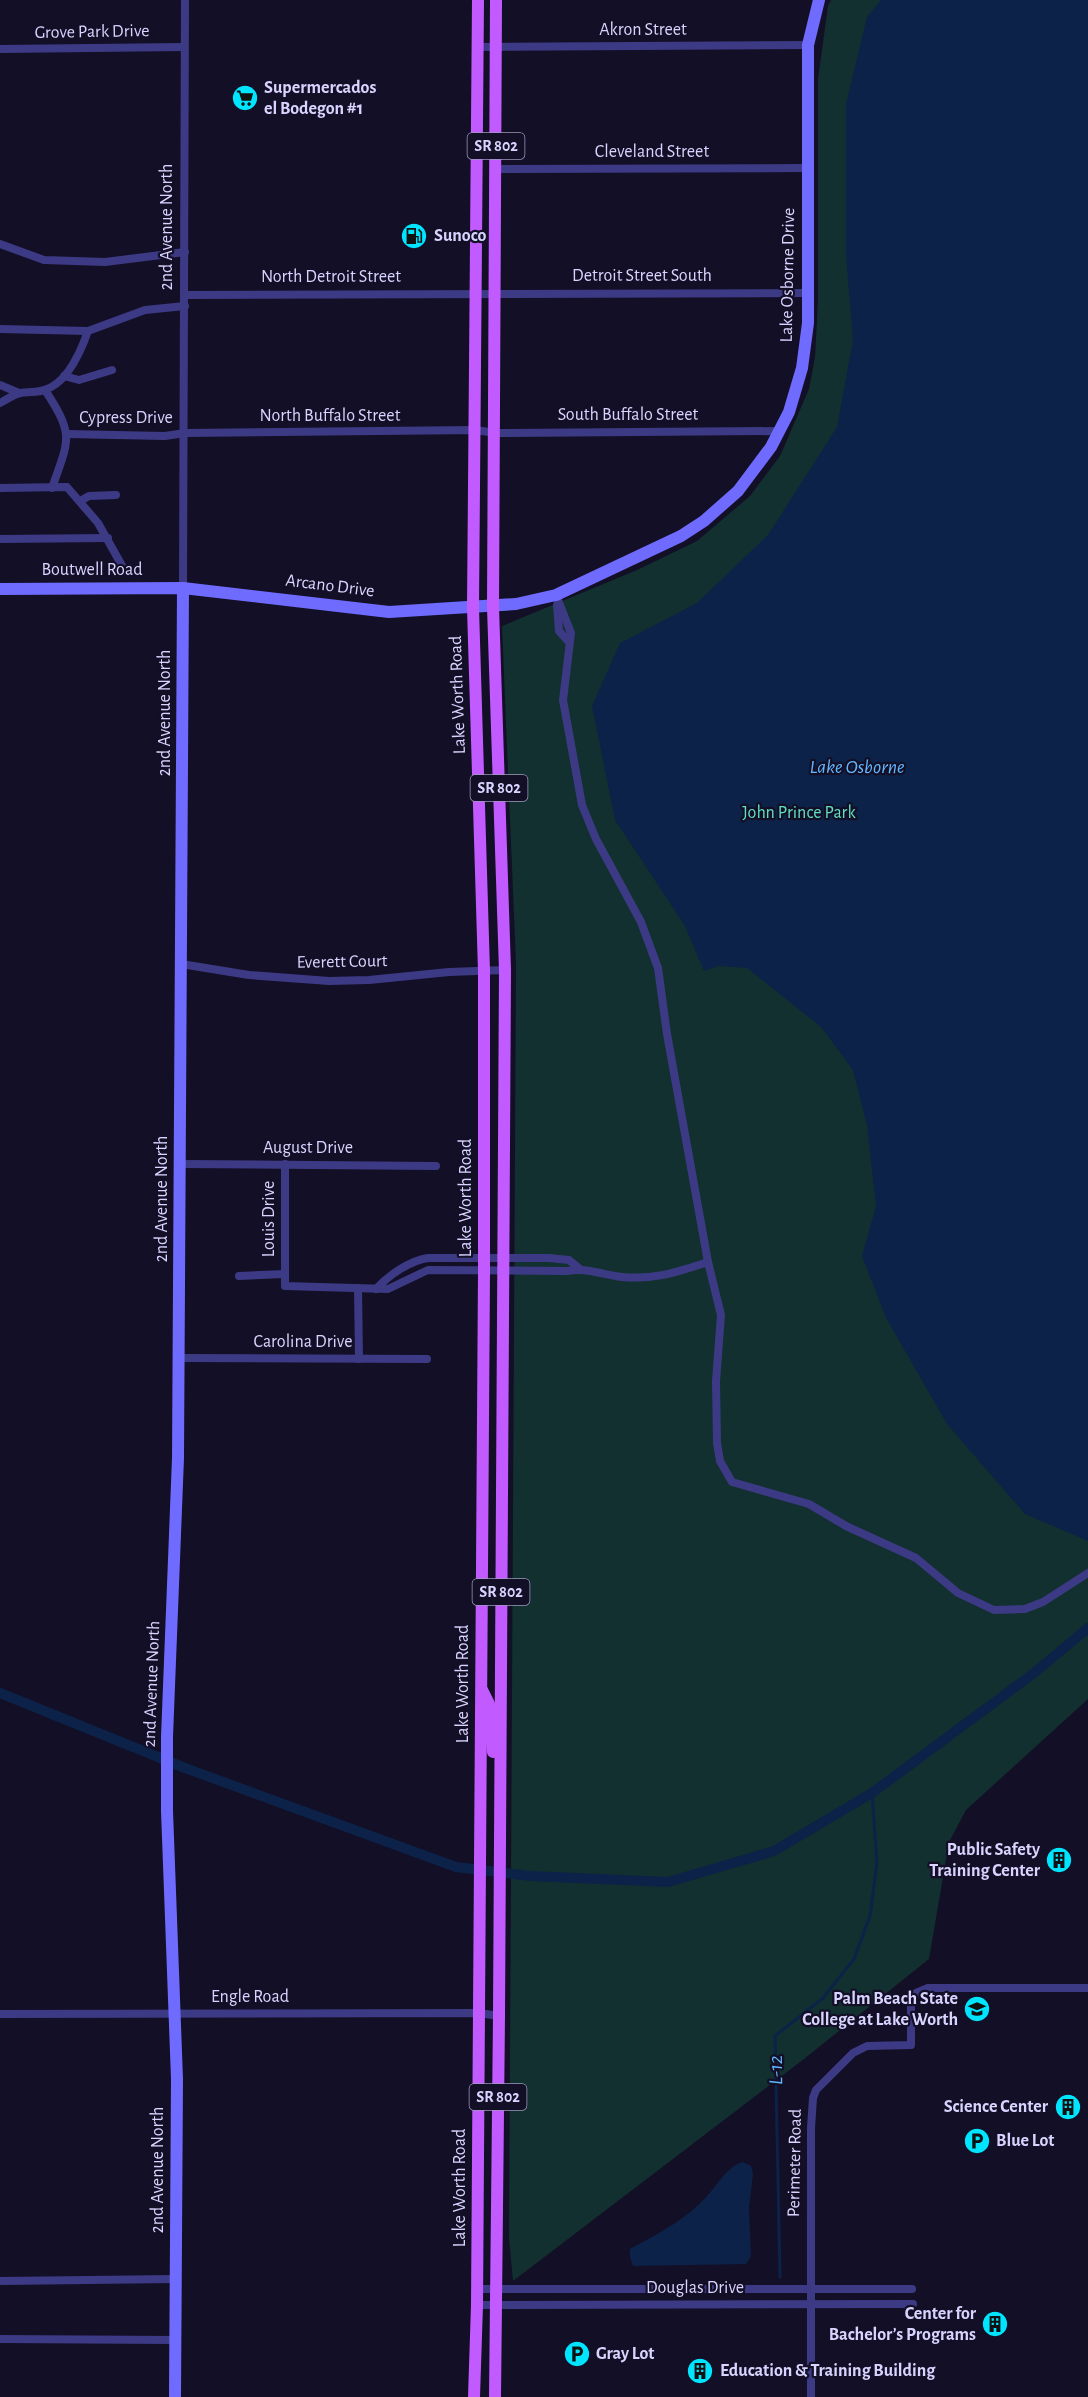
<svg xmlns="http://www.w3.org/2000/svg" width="1088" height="2397" viewBox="0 0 1088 2397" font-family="'Alegreya Sans',sans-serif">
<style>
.green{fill:#12302f}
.water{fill:#0c2248}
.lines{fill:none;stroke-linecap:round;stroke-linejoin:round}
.stream{stroke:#0c2248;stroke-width:3}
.canal{stroke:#0c2248;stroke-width:10}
.street{stroke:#3d3a85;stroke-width:8}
.secondary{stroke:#6f6bff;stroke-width:12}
.primary{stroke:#c25bff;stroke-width:12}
.labels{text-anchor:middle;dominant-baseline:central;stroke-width:4.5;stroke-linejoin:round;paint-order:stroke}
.shield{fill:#130f26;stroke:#9e99be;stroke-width:1.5}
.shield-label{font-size:16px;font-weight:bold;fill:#d9d4ff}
.street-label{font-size:18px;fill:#d9d4ff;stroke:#130f26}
.poi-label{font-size:18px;font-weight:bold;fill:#d9d4ff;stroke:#130f26;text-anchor:start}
.park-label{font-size:18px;fill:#5fe0c0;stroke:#130f26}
.water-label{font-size:20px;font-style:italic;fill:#62b6ff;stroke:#130f26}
</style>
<rect width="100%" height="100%" fill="#130f26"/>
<!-- green -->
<polygon class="green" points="831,0 1088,0 1088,1699 966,1810 949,1842 929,1959 804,2059 513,2281 509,2238 516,964 502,626 637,570 697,541 750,496 780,456 809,389 815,357 818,302 818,79 828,6"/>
<!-- water -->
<g class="water">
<polygon points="881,0 1088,0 1088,1541 1025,1514 947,1424 886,1318 862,1256 876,1206 867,1125 853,1070 821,1027 747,968 719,966 704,971 685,926 615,820 592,706 620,643 697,603 768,535 837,427 853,340 846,257 846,104 867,17"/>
<path d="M743,2162L751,2166L753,2174L749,2208L751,2256L746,2264L633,2266L630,2257V2249C661,2232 691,2217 713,2189C722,2178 729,2166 743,2162Z"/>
</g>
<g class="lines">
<!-- stream -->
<polyline class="stream" points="780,2277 775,2036 823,1998 854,1959 870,1916 877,1862 872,1793"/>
<!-- canal -->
<polyline class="canal" points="0,1693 185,1768 456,1867 530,1876 668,1882 774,1851 872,1793 1034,1673 1088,1628"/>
<!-- street -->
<g class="street">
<polyline points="478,47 808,45"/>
<polyline points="0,49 184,47"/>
<polyline points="496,169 808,168"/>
<polyline points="0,244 44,260 105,262 185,252"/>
<polyline points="185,295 808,293"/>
<polyline points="0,329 88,331"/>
<polyline points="64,376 79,380 112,370"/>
<polyline points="0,385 19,393"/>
<path d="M45,390C75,436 69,439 52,488"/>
<path d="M0,403C6,400 14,394 21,393C28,391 37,393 44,390C67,384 81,351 88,331L145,310L185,306"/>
<polyline points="66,434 165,436 185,433 476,430 495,433 780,431"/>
<polyline points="0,488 67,487 98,523 125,571"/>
<polyline points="80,501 89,496 116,495"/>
<polyline points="0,539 108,538"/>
<polyline points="183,588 185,0"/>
<polyline points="556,595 571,633 563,700 582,805 596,839 641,922 658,968 667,1034 708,1262 721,1315 716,1381 717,1443 720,1461 732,1482 809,1504 846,1526 916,1558 958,1593 994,1610 1025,1609 1043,1602 1088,1573"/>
<polyline points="557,605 559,631 569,642"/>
<polyline points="181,964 249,975 329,981 369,980 449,972 505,970"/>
<polyline points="180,1164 436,1166"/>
<path d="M285,1164V1286L388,1289L428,1270L567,1271C586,1267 602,1275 622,1277C655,1280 677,1272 708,1262"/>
<polyline points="239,1276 285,1274"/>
<polyline points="358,1288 359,1359"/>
<path d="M376,1289C389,1275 409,1261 428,1258H549L569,1260L580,1269"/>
<polyline points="179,1358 427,1359"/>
<polyline points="0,2014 479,2013 499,2016"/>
<polyline points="0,2281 176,2279"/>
<polyline points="477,2289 912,2289"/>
<polyline points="477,2305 913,2304"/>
<polyline points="0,2339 175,2340"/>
<polyline points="811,2397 811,2128 813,2098 816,2090 853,2053 867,2046 911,2045 911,2002 916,1993 928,1988 1088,1988"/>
</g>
<!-- secondary -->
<g class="secondary">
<polyline points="0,589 183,588 389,612 516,604 556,595 681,536 704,521 738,491 771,447 789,412 802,368 808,323 808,45 819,0"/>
<polyline points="175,2397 177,2079 167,1811 167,1737 178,1458 183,588"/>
</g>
<!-- primary -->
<g class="primary">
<polyline points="482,1690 489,1704 493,1752"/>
<polyline points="474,2397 477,2305 484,1272 484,971 473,608 478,0"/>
<polyline points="495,2397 499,2016 505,970 493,607 496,0"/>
</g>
</g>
<!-- icons -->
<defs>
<g id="supermarket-disc" transform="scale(1.35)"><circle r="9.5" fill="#00e5ff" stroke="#130f26"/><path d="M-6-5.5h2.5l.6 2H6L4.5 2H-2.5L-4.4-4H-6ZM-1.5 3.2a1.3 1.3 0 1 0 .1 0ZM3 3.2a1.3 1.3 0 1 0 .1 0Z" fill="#111"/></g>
<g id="fuel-disc" transform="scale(1.35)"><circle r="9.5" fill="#00e5ff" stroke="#130f26"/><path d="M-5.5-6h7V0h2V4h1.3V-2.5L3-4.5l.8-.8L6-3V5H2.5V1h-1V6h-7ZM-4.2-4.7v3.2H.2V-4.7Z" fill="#111"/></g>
<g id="building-disc" transform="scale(1.35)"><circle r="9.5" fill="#00e5ff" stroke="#130f26"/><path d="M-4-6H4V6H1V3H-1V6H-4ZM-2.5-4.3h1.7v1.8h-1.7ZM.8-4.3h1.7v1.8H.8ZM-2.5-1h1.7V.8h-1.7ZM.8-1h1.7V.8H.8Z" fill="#111"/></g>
<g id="university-disc" transform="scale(1.35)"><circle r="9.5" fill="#00e5ff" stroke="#130f26"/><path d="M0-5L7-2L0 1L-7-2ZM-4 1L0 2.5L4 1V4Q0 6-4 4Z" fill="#111"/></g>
<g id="parking-disc" transform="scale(1.35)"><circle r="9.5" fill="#00e5ff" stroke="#130f26"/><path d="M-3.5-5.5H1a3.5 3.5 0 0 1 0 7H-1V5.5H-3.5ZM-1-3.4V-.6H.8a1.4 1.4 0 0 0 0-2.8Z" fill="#111"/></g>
</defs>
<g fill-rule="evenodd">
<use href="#supermarket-disc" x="245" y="98"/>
<use href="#fuel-disc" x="414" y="236"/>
<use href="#building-disc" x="1059" y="1860"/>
<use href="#university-disc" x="977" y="2009"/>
<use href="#building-disc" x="1068" y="2107"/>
<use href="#parking-disc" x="977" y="2141"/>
<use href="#building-disc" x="995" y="2324"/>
<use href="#parking-disc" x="577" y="2354"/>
<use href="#building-disc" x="700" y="2371"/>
</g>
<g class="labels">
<!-- shield labels -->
<g class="shield">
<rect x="467.5" y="133" width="57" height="26" rx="4.5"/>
<rect x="470.5" y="775" width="57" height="26" rx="4.5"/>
<rect x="472.5" y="1579" width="57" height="26" rx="4.5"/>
<rect x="469.5" y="2084" width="57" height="26" rx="4.5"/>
</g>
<g class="shield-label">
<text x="496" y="146">SR 802</text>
<text x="499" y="788">SR 802</text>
<text x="501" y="1592">SR 802</text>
<text x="498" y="2097">SR 802</text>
</g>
<!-- street labels -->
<g class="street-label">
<text x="643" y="30">Akron Street</text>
<text transform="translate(92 32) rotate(-1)">Grove Park Drive</text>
<text x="652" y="152">Cleveland Street</text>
<text transform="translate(167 227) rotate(-90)">2nd Avenue North</text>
<text transform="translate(788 275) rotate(-89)">Lake Osborne Drive</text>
<text x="642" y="276">Detroit Street South</text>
<text x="331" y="277">North Detroit Street</text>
<text x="628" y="415">South Buffalo Street</text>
<text x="330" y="416">North Buffalo Street</text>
<text x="126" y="418">Cypress Drive</text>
<text x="92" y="570">Boutwell Road</text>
<text transform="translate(330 586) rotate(7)">Arcano Drive</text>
<text transform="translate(458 695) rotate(-92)">Lake Worth Road</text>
<text transform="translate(165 713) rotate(-90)">2nd Avenue North</text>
<text transform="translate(342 962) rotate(-1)">Everett Court</text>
<text x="308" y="1148">August Drive</text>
<text transform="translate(466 1198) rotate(-90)">Lake Worth Road</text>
<text transform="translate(162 1199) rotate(-90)">2nd Avenue North</text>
<text transform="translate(269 1219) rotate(-90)">Louis Drive</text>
<text x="303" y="1342">Carolina Drive</text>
<text transform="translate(152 1684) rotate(-88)">2nd Avenue North</text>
<text transform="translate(463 1684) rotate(-90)">Lake Worth Road</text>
<text x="250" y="1997">Engle Road</text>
<text transform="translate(795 2163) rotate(-89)">Perimeter Road</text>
<text transform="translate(158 2170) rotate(-90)">2nd Avenue North</text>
<text transform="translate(460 2188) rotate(-90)">Lake Worth Road</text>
<text x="695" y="2288">Douglas Drive</text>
</g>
<!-- poi labels -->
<g class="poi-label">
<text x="264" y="88">Supermercados<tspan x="264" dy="21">el Bodegon #1</tspan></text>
<text x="434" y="236">Sunoco</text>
<text x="1040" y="1850" text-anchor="end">Public Safety<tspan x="1040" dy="21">Training Center</tspan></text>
<text x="958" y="1999" text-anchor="end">Palm Beach State<tspan x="958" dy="21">College at Lake Worth</tspan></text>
<text x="1048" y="2107" text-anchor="end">Science Center</text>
<text x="996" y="2141">Blue Lot</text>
<text x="976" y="2314" text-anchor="end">Center for<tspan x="976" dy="21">Bachelor’s Programs</tspan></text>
<text x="596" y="2354">Gray Lot</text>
<text x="720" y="2371">Education &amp; Training Building</text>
</g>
<!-- park labels -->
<g class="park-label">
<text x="799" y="813">John Prince Park</text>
</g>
<!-- water labels -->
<g class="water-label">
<text x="857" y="767">Lake Osborne</text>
<text transform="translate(776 2070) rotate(-91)">L-12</text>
</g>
</g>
</svg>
